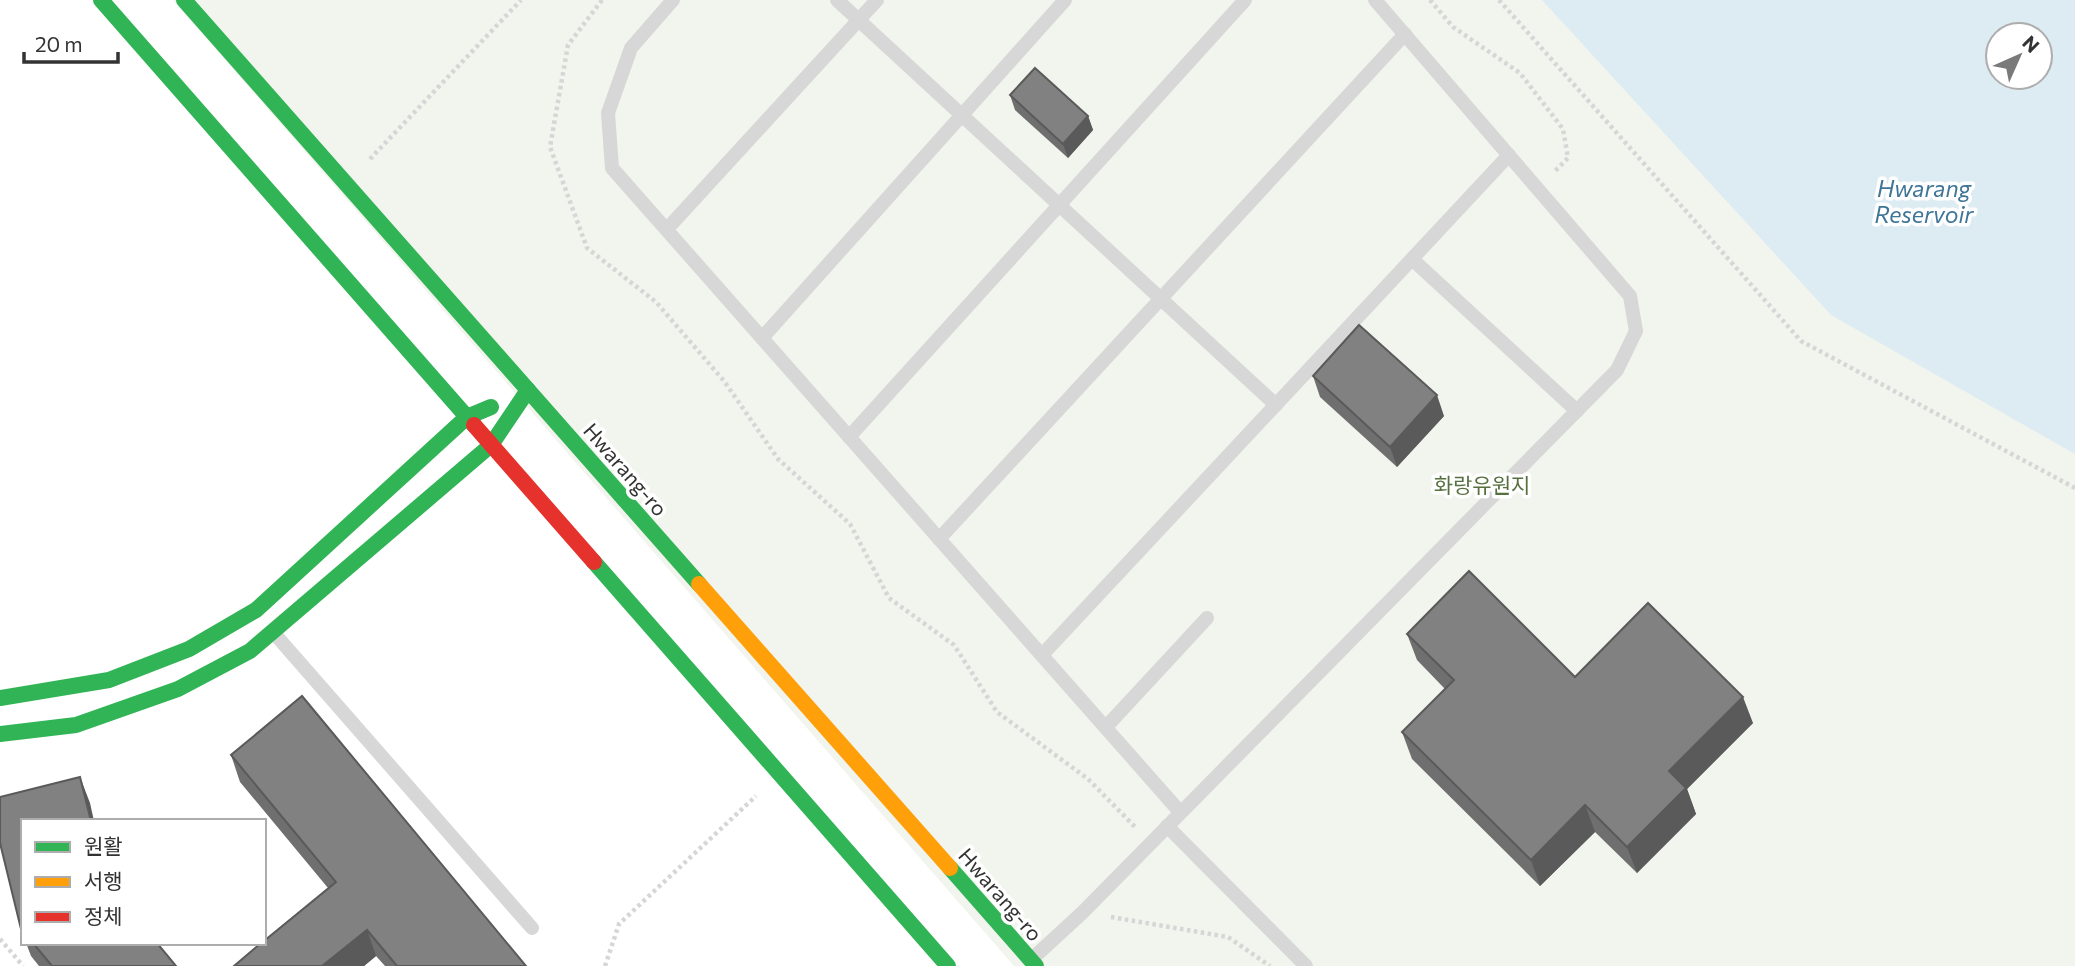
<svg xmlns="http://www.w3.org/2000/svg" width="2075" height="966" viewBox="0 0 2075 966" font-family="Commissioner,'Noto Sans KR',sans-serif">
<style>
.green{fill:#f1f5ed;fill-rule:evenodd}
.water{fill:#ddebf3;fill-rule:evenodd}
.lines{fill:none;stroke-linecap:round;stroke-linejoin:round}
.path{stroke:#d6d6d6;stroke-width:4.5;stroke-dasharray:3.5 3.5;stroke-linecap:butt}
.lane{stroke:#d7d7d7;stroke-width:14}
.fast{stroke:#30b455;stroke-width:16}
.slow{stroke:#ff9f0a;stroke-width:16}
.jam{stroke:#e5322d;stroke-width:16}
.wall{fill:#6f6f6f}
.shaded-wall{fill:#5a5a5a}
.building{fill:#818181;stroke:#5a5a5a;stroke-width:2}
.labels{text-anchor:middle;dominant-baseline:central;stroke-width:7;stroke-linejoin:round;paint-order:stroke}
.street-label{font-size:21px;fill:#333;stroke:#fff}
.park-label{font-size:21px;fill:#56703f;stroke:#fff}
.water-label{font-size:23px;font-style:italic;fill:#3f7597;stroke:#fff}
</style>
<rect width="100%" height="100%" fill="#fff"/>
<!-- green -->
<path class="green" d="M173,0H2075V966H1014ZM1998,35H2040V77H1998Z"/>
<!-- water -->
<path class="water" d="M1542,0H2075V454L1831,315ZM1998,35H2040V77H1998Z"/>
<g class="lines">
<!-- path -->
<g class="path">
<polyline points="602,0 568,45 550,147 587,248 656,302 724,381 778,459 850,524 889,598 954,645 997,712 1088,779 1137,829"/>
<polyline points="1430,0 1453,27 1520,73 1563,129 1568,158 1553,173"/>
<polyline points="1499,0 1801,341 2075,488"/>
<polyline points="370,159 521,0"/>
<polyline points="1111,917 1228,937 1270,966"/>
<polyline points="0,939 23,966"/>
<polyline points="605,966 619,924 756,796"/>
</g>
<!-- lane -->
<g class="lane">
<polyline points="673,0 631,48 608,113 612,168 1180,812"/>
<polyline points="837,0 1276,405"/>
<polyline points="667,229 877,0"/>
<polyline points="1412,259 1577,411"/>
<polyline points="762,338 1065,0"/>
<polyline points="849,437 1245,0"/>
<polyline points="939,539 1405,34"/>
<polyline points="273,632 532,928"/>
<polyline points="1042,655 1509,155"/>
<polyline points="1106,727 1207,618"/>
<polyline points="1167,826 1306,966"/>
<polyline points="1032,959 1083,912 1617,370 1636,331 1630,296 1375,0"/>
</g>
<!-- fast -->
<g class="fast">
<polyline points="101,0 474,425"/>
<polyline points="184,0 699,584"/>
<polyline points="594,562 948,966"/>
<polyline points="0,698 109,680 189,649 256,610 467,417 491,407"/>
<polyline points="0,734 76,725 178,689 250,651 491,445 528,390"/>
<polyline points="950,868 1036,966"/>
</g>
<!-- slow -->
<polyline class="slow" points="699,584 950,868"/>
<!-- jam -->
<polyline class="jam" points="474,425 594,562"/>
</g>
<!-- wall -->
<g class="wall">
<polygon points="1010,95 1088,116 1093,130 1068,158 1015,110"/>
<polygon points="1313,376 1444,416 1397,467 1320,397"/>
<polygon points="1407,634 1575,677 1753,723 1687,789 1696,814 1637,873 1595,832 1540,886 1412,759 1402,732 1445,689 1417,660"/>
<polygon points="231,755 526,966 385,966 376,956 364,966 234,966 328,888 240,782"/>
<polygon points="26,943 157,943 176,966 39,966 31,956"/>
</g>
<!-- shaded-wall -->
<g class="shaded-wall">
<polygon points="1088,116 1093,130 1068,158 1063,144"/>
<polygon points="1437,395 1444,416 1397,467 1390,447"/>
<polygon points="1743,697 1753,723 1687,789 1696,814 1637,873 1627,847 1669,771"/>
<polygon points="80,777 90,803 94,821 91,821"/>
<polygon points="1585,805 1595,832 1540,886 1531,860"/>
<polygon points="367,930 376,956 364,966 322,966"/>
</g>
<!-- building -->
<g class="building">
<polygon points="1035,68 1088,116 1063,144 1010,95"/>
<polygon points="1359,325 1437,395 1390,447 1313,376"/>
<polygon points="1469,571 1575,677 1648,603 1743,697 1669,771 1686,788 1627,847 1585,805 1531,860 1402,732 1454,680 1407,634"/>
<polygon points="302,696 526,966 397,966 367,930 322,966 234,966 261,943 264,943 264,941 336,882 231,755"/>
<polygon points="80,777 91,821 23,821 23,931 21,929 0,843 0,797"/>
<polygon points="33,943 157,943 176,966 52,966"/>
</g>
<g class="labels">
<!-- street labels -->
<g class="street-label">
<text transform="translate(626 469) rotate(49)">Hwarang-ro</text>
<text transform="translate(1001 894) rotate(49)">Hwarang-ro</text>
</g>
<!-- park labels -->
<g class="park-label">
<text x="1482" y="484">화랑유원지</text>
</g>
<!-- water labels -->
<g class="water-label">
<text x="1924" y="188">Hwarang<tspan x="1924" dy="26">Reservoir</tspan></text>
</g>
</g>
<!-- legend -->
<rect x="21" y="819" width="245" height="126" fill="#ffffff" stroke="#adadad" stroke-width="2"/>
<rect x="35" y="842" width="35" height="10" fill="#30b455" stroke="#adadad" stroke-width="2"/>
<text x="84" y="854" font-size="21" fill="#333333">원활</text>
<rect x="35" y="877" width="35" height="10" fill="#ff9f0a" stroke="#adadad" stroke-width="2"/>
<text x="84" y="889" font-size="21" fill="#333333">서행</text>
<rect x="35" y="912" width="35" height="10" fill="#e5322d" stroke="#adadad" stroke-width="2"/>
<text x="84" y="924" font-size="21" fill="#333333">정체</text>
<!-- north arrow -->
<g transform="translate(2019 56) rotate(45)"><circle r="33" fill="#ffffff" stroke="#adadad" stroke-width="2"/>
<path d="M0-5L12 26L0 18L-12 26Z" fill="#7a7a7a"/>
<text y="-10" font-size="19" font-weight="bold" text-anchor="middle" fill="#333333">N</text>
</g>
<!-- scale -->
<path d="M24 52v10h94v-10" fill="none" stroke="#333333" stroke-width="3.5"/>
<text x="35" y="52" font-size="21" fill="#333333" stroke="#ffffff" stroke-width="5" paint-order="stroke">20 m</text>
</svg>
